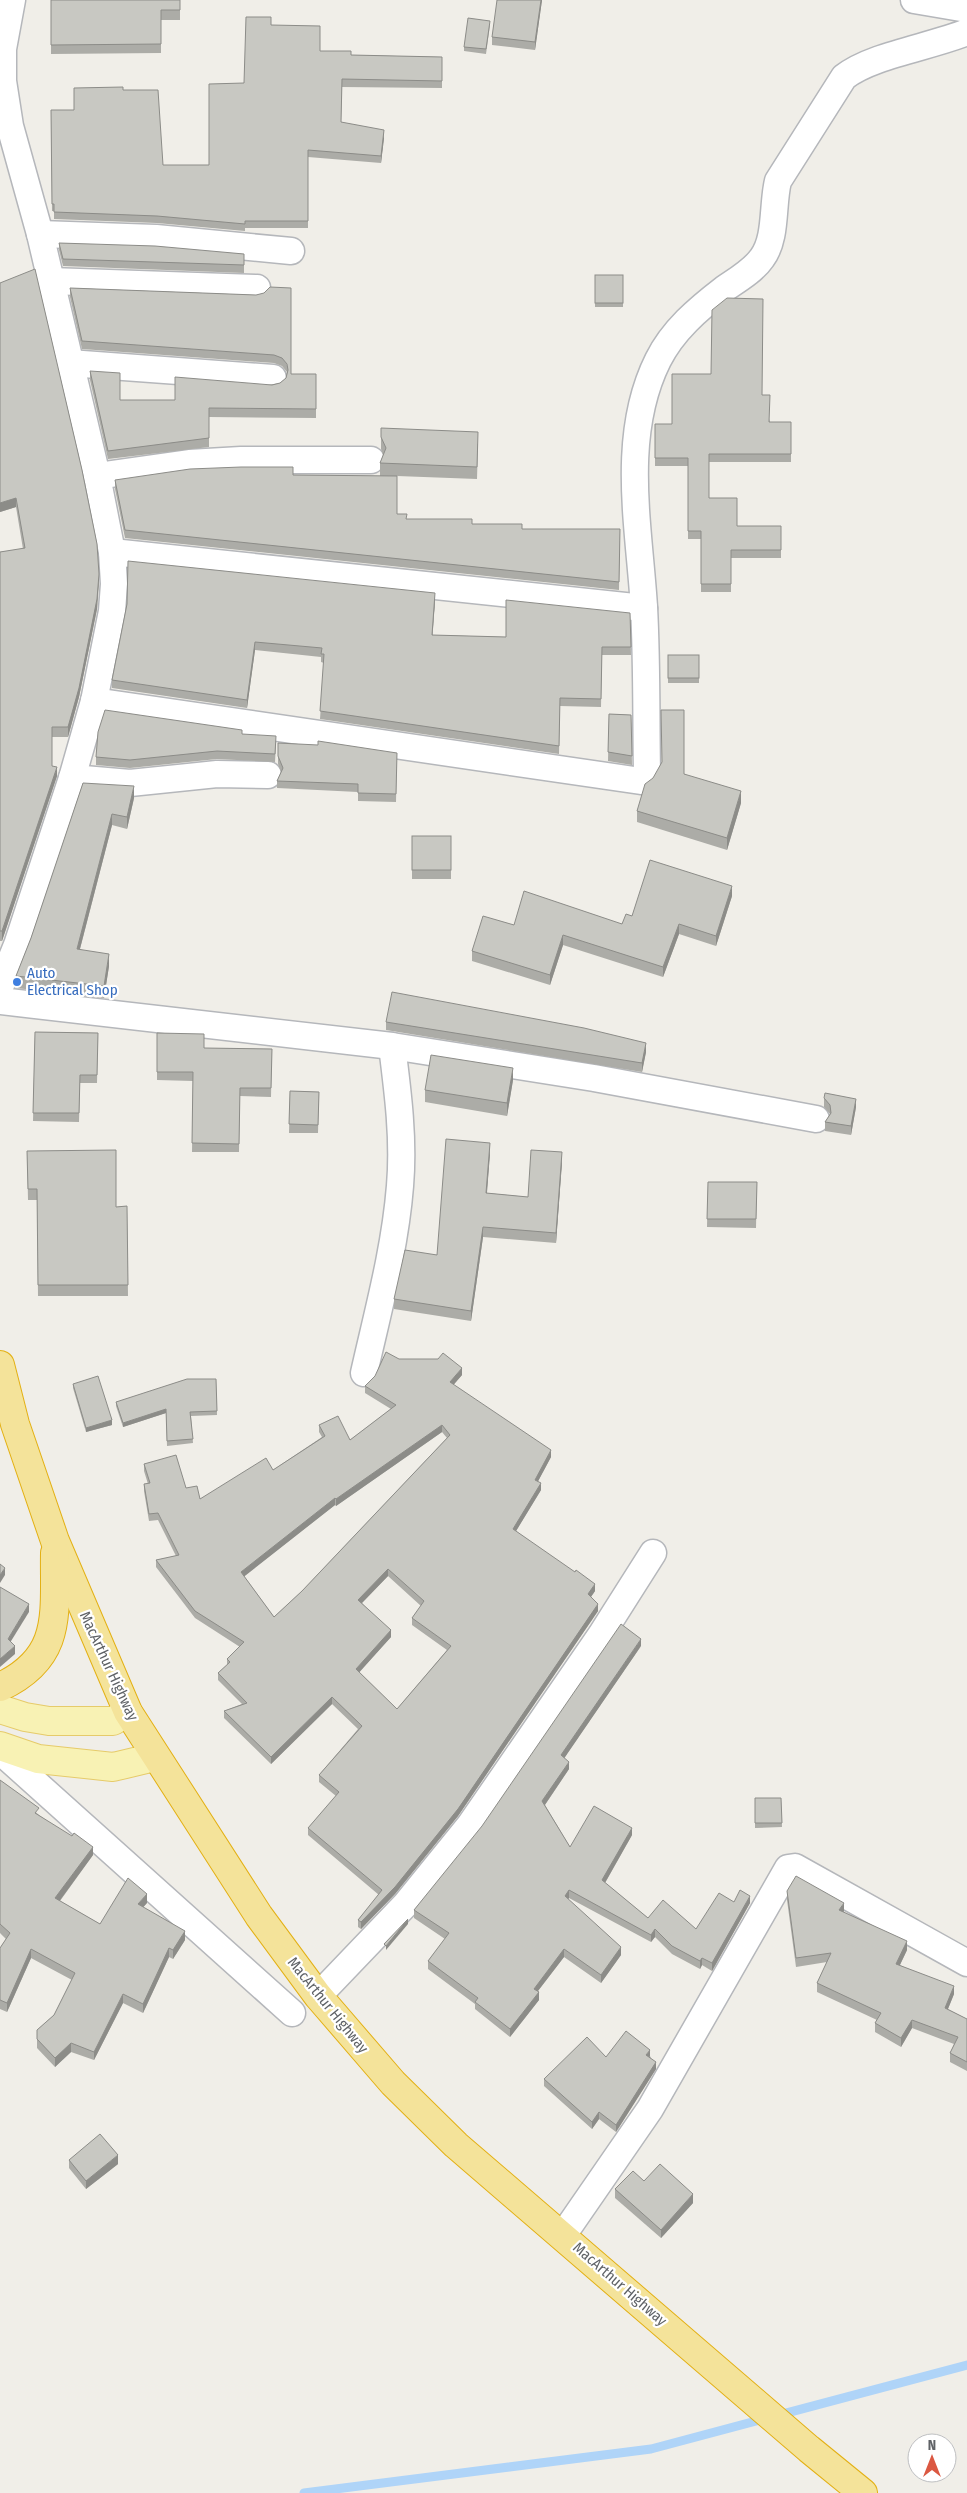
<svg xmlns="http://www.w3.org/2000/svg" width="967" height="2493" viewBox="0 0 967 2493" font-family="'Fira Sans Condensed',sans-serif">
<style>
.lines{fill:none;stroke-linecap:round;stroke-linejoin:round}
.stream{stroke:#afd4f8;stroke-width:9}
.minor-casing{stroke:#b5b7bb;stroke-width:29}
.major-casing{stroke:#e6cb6a;stroke-width:30}
.highway-casing{stroke:#e3b014;stroke-width:30}
.minor{stroke:#fff;stroke-width:26}
.major{stroke:#f8f2b4;stroke-width:28}
.highway{stroke:#f4e39a;stroke-width:28}
.wall{fill:#acaca7;fill-rule:evenodd}
.shaded-wall{fill:#8c8c88}
.building{fill:#c8c8c2;stroke:#8c8c88;fill-rule:evenodd}
.shop-dot{fill:#3f7fe0;stroke:#fff;stroke-width:2}
.labels{text-anchor:middle;dominant-baseline:central;stroke-width:4.5;stroke-linejoin:round;paint-order:stroke}
.shop-label{font-size:15px;fill:#366cbe;stroke:#fff;text-anchor:start}
.street-label{font-size:15px;fill:#5f6266;stroke:#fff}
</style>
<rect width="100%" height="100%" fill="#f0eee8"/>
<g class="lines">
<!-- stream -->
<polyline class="stream" points="304,2493 651,2449 967,2365"/>
<!-- minor casing -->
<g class="minor-casing">
<g id="minor">
<polyline points="914,0 967,9"/>
<polyline points="40,234 156,238 291,251"/>
<polyline points="50,281 257,288"/>
<polyline points="69,363 273,378"/>
<polyline points="97,476 189,463 241,460 371,460"/>
<polyline points="112,552 644,608"/>
<path d="M94,701L641,781L647,773C646,718 647,662 644,607C639,526 620,436 658,360C673,330 698,309 724,289C737,280 753,271 762,258C777,238 772,205 778,181L844,77C872,55 931,47 967,32"/>
<polyline points="72,778 130,783 217,774 268,775"/>
<polyline points="0,987 17,945 72,778 94,701 112,611 114,584 112,552 97,476 40,234 10,126 3,81 3,49 12,0"/>
<polyline points="0,1001 392,1046 594,1078 816,1119"/>
<path d="M364,1373C378,1311 395,1249 400,1186C404,1140 398,1093 392,1046"/>
<polyline points="0,1751 292,2013"/>
<polyline points="318,1996 406,1904 470,1825 601,1635 653,1553"/>
<polyline points="563,2235 650,2109 788,1868 795,1867 967,1963"/>
</g>
</g>
<!-- major casing -->
<g class="major-casing">
<g id="major">
<polyline points="0,1709 25,1717 49,1721 113,1721 128,1712"/>
<polyline points="0,1746 38,1759 113,1767 155,1757"/>
</g>
</g>
<!-- highway casing -->
<g class="highway-casing">
<g id="highway">
<polyline points="0,1365 15,1424 55,1541 128,1712 259,1916 318,1996 393,2083 456,2145 809,2449 863,2493"/>
<path d="M0,1687C64,1657 54,1613 55,1553"/>
</g>
</g>
<!-- minor -->
<use href="#minor" class="minor"/>
<!-- major -->
<use href="#major" class="major"/>
<!-- highway -->
<use href="#highway" class="highway"/>
</g>
<!-- wall -->
<g class="wall">
<polygon points="51,0 180,0 180,20 161,20 161,53 51,54"/>
<polygon points="542,0 535,50 492,45 492,37"/>
<polygon points="271,25 320,51 351,55 442,57 442,88 342,87 341,122 384,138 381,163 308,157 308,228 245,228 245,231 157,223 54,219 54,211 52,211 51,110 74,110 123,90 163,165 209,165 244,83"/>
<polygon points="490,25 486,54 464,51 464,47"/>
<polygon points="59,243 244,254 244,273 63,266 59,250"/>
<rect x="595" y="275" width="28" height="32"/>
<polygon points="0,283 99,584 97,609 79,697 68,737 52,737 52,766 57,776 2,941 0,941 0,552 23,549 16,507 0,512"/>
<polygon points="70,288 256,295 291,374 316,374 316,418 209,417 209,447 108,459 90,380 90,371 120,400 175,400 280,383 286,378 287,372 282,366 274,363 82,349 70,297"/>
<polygon points="762,395 770,422 791,422 791,462 709,462 709,498 737,526 781,526 781,558 731,558 731,592 701,592 701,539 688,539 688,466 655,466 655,424 672,424"/>
<polygon points="381,428 478,444 477,479 397,476 397,514 406,519 522,529 620,529 619,590 125,538 115,489 115,480 293,475 380,476 380,463 383,455 381,449"/>
<polygon points="435,601 432,635 506,637 630,613 631,655 602,655 601,707 560,706 559,754 320,719 324,663 321,662 321,657 255,650 247,708 112,688 112,680 127,604"/>
<rect x="668" y="655" width="31" height="28"/>
<polygon points="609,714 631,715 632,765 608,761"/>
<polygon points="242,734 276,744 275,762 217,759 130,768 96,765 96,757"/>
<polygon points="278,743 397,753 396,802 358,801 358,792 277,788 277,781 281,772 278,764"/>
<polygon points="684,774 741,803 727,850 637,822 637,811"/>
<polygon points="83,783 134,798 127,829 112,825 80,949 109,966 104,998 16,988 16,976 31,938"/>
<rect x="412" y="836" width="39" height="43"/>
<polygon points="732,896 716,946 679,934 663,977 563,945 550,985 472,961 472,951 514,925 622,924 632,916"/>
<polygon points="386,1022 646,1052 642,1072 386,1030"/>
<polygon points="35,1032 98,1033 97,1083 80,1083 79,1122 33,1121"/>
<polygon points="157,1033 204,1048 272,1049 271,1097 240,1096 239,1152 192,1152 193,1081 157,1080"/>
<polygon points="513,1080 507,1116 425,1102 425,1090"/>
<polygon points="290,1091 319,1092 318,1133 289,1133"/>
<polygon points="824,1098 856,1107 851,1135 825,1131 825,1122 830,1114 824,1107"/>
<polygon points="27,1151 116,1207 127,1206 128,1296 38,1296 37,1200 28,1200"/>
<polygon points="490,1153 487,1193 528,1197 562,1162 556,1243 483,1237 471,1321 394,1309 394,1299 437,1255"/>
<polygon points="708,1182 757,1182 756,1228 707,1227"/>
<path d="M399,1359L462,1375L453,1385L551,1457L538,1481L541,1490L516,1531L595,1591L591,1597L598,1611L458,1816L395,1894L361,1929L358,1927V1920L379,1895L308,1835V1828L336,1796L319,1782V1775L358,1729L332,1704L271,1764L224,1718V1711L242,1704L218,1680V1673L227,1665V1659L240,1647L195,1618L156,1567V1560L176,1556L158,1520L149,1521L144,1491V1484H148L144,1471V1464L186,1488L200,1499L273,1470L322,1437L319,1432V1425L350,1440L391,1409L365,1393V1386ZM442,1432L447,1438L302,1591L274,1617L244,1576L335,1505L336,1506ZM388,1576L421,1606L412,1618V1625L447,1650L397,1709L359,1672L391,1637L362,1603Z"/>
<polygon points="216,1379 217,1415 191,1416 193,1443 167,1446 166,1413 123,1427 116,1406 116,1402"/>
<polygon points="73,1384 112,1425 86,1432 73,1388"/>
<polygon points="641,1646 564,1758 569,1769 545,1805 570,1847 632,1835 605,1883 648,1918 696,1929 734,1902 750,1903 712,1971 702,1965 700,1969 672,1954 655,1937 651,1942 569,1898 568,1899 621,1955 601,1983 564,1957 538,1991 539,2000 510,2037 475,2009 475,2004 428,1969 428,1961 445,1939 414,1918 414,1910"/>
<polygon points="0,1780 39,1815 93,1855 60,1901 100,1924 147,1903 143,1907 185,1940 173,1959 169,1957 143,2013 123,2003 94,2060 71,2052 55,2067 37,2048 37,2030 54,2015 72,1980 31,1958 7,2012 0,2009 0,1948 6,1939 0,1933"/>
<polygon points="755,1798 781,1798 782,1827 755,1828"/>
<polygon points="787,1891 844,1911 843,1912 907,1950 900,1965 954,1994 948,2009 967,2019 967,2071 950,2062 950,2053 954,2044 912,2028 901,2047 875,2032 875,2023 877,2020 817,1992 817,1983 827,1962 796,1967 787,1900"/>
<polygon points="650,2056 656,2069 616,2132 599,2119 592,2129 544,2086 544,2079 606,2057"/>
<polygon points="69,2160 118,2164 86,2189 69,2168"/>
<polygon points="644,2181 693,2203 661,2238 615,2198 615,2189"/>
</g>
<!-- shaded-wall -->
<g class="shaded-wall">
<polygon points="541,0 542,0 535,50 535,42"/>
<polygon points="384,130 384,138 381,163 381,156"/>
<polygon points="16,498 16,507 0,512 0,503"/>
<polygon points="99,574 97,609 79,697 68,737 68,727"/>
<polygon points="435,593 435,601 432,643 432,635"/>
<polygon points="255,642 255,650 247,708 247,700"/>
<polygon points="57,767 57,776 2,941 2,931"/>
<polygon points="134,786 134,798 127,829 127,817"/>
<polygon points="741,791 741,803 727,850 727,838"/>
<polygon points="112,814 112,825 77,960 77,949"/>
<polygon points="732,886 732,896 716,946 716,936"/>
<polygon points="679,924 679,934 663,977 663,967"/>
<polygon points="563,935 563,945 550,985 550,975"/>
<polygon points="109,954 109,966 104,998 104,986"/>
<polygon points="646,1043 646,1052 642,1072 642,1063"/>
<polygon points="513,1068 513,1080 507,1116 507,1103"/>
<polygon points="856,1099 856,1107 851,1135 851,1126"/>
<polygon points="490,1143 490,1153 486,1203 486,1193"/>
<polygon points="562,1152 562,1162 556,1243 556,1233"/>
<polygon points="483,1227 483,1237 471,1321 471,1311"/>
<polygon points="462,1368 462,1375 450,1389 450,1382"/>
<polygon points="166,1409 166,1413 123,1427 123,1423"/>
<polygon points="112,1420 112,1425 86,1432 86,1428"/>
<polygon points="442,1425 442,1432 336,1506 336,1499"/>
<polygon points="551,1450 551,1457 535,1487 535,1480"/>
<polygon points="541,1483 541,1490 513,1536 513,1529"/>
<polygon points="335,1498 335,1505 241,1579 241,1572"/>
<polygon points="5,1568 5,1575 0,1583 0,1575"/>
<polygon points="388,1569 388,1576 358,1607 358,1600"/>
<polygon points="595,1584 595,1591 588,1601 588,1594"/>
<polygon points="29,1604 29,1612 8,1646 8,1639"/>
<polygon points="598,1604 598,1611 458,1816 395,1894 361,1929 361,1922"/>
<polygon points="391,1630 391,1637 356,1676 356,1669"/>
<polygon points="641,1639 641,1646 561,1763 561,1755"/>
<polygon points="15,1646 15,1654 0,1667 0,1659"/>
<polygon points="332,1697 332,1704 271,1764 271,1757"/>
<polygon points="569,1762 569,1769 542,1809 542,1801"/>
<polygon points="632,1828 632,1835 602,1888 602,1880"/>
<polygon points="93,1847 93,1855 55,1907 55,1898"/>
<polygon points="569,1890 569,1898 565,1904 565,1896"/>
<polygon points="147,1894 147,1903 138,1913 138,1904"/>
<polygon points="750,1896 750,1903 712,1971 712,1963"/>
<polygon points="844,1903 844,1911 839,1919 839,1910"/>
<polygon points="408,1919 408,1924 386,1950 386,1946"/>
<polygon points="655,1929 655,1937 651,1942 651,1935"/>
<polygon points="185,1931 185,1940 173,1959 173,1950"/>
<polygon points="907,1941 907,1950 896,1973 896,1964"/>
<polygon points="621,1947 621,1955 601,1983 601,1975"/>
<polygon points="169,1948 169,1957 143,2013 143,2004"/>
<polygon points="31,1949 31,1958 7,2012 7,2003"/>
<polygon points="564,1949 564,1957 534,1996 534,1989"/>
<polygon points="702,1958 702,1965 700,1969 700,1961"/>
<polygon points="954,1986 954,1994 945,2016 945,2008"/>
<polygon points="539,1992 539,2000 510,2037 510,2029"/>
<polygon points="123,1994 123,2003 94,2060 94,2052"/>
<polygon points="912,2020 912,2028 901,2047 901,2038"/>
<polygon points="71,2043 71,2052 55,2067 55,2058"/>
<polygon points="650,2050 650,2056 646,2061 646,2055"/>
<polygon points="656,2062 656,2069 616,2132 616,2125"/>
<polygon points="599,2112 599,2119 592,2129 592,2122"/>
<polygon points="118,2155 118,2164 86,2189 86,2181"/>
<polygon points="693,2194 693,2203 661,2238 661,2230"/>
</g>
<!-- building -->
<g class="building">
<polygon points="51,0 180,0 180,10 161,10 161,44 51,45"/>
<polygon points="497,0 541,0 535,42 492,37"/>
<polygon points="246,17 271,17 271,25 320,26 320,51 351,51 351,55 442,57 442,81 342,79 341,122 384,130 381,156 308,150 308,221 245,221 245,224 157,216 54,212 54,204 52,204 51,110 74,110 74,88 123,87 123,90 158,90 163,165 209,165 209,84 244,83"/>
<polygon points="468,18 490,21 486,49 464,47"/>
<polygon points="59,243 155,246 244,254 244,265 63,259"/>
<polygon points="35,269 82,470 97,544 99,574 97,599 79,688 68,727 52,727 52,766 57,767 2,931 0,931 0,552 25,548 16,498 0,503 0,283"/>
<rect x="595" y="275" width="28" height="28"/>
<polygon points="270,287 291,288 291,374 316,374 316,409 209,408 209,438 108,451 90,371 120,373 120,400 175,400 175,377 272,385 280,383 286,378 288,370 287,364 282,358 274,355 82,341 70,288 256,295 264,293"/>
<polygon points="727,298 763,299 762,395 770,395 769,422 791,422 791,454 709,454 709,498 737,498 737,526 781,526 781,550 731,550 731,584 701,584 701,531 688,531 688,458 655,458 655,424 672,424 672,374 711,374 712,310"/>
<polygon points="381,428 478,432 477,467 380,463 386,448 381,437"/>
<polygon points="241,467 293,467 293,475 397,476 397,514 407,514 406,519 472,519 472,524 522,524 522,529 620,529 619,582 125,530 115,480 190,469"/>
<polygon points="128,561 435,593 432,635 506,637 506,600 630,613 631,647 602,647 601,699 560,698 559,746 320,711 324,654 321,654 322,648 255,642 247,700 112,680 127,604"/>
<rect x="668" y="655" width="31" height="23"/>
<polygon points="105,710 242,730 242,734 276,736 275,754 217,751 130,760 96,757 98,732"/>
<polygon points="661,710 684,710 684,774 741,791 727,838 637,811 645,784 653,778 662,762"/>
<polygon points="609,714 631,715 632,756 608,752"/>
<polygon points="318,741 397,753 396,794 358,793 358,784 277,781 283,768 278,756 278,743 318,745"/>
<polygon points="83,783 134,786 127,817 112,814 77,949 109,954 104,986 16,976 31,938"/>
<rect x="412" y="836" width="39" height="34"/>
<polygon points="650,860 732,886 716,936 679,924 663,967 563,935 550,975 472,951 483,916 514,925 524,891 622,924 626,914 632,916"/>
<polygon points="392,992 584,1028 646,1043 642,1063 386,1022"/>
<polygon points="35,1032 98,1033 97,1075 80,1075 79,1113 33,1113"/>
<polygon points="157,1033 204,1034 204,1048 272,1049 271,1088 240,1088 239,1144 192,1143 193,1072 157,1072"/>
<polygon points="431,1055 513,1068 507,1103 425,1090"/>
<polygon points="290,1091 319,1092 318,1125 289,1124"/>
<polygon points="825,1093 856,1099 851,1126 825,1122 831,1113 830,1105 824,1098"/>
<polygon points="446,1139 490,1143 486,1193 528,1197 531,1150 562,1152 556,1233 483,1227 471,1311 394,1299 405,1250 437,1255"/>
<polygon points="116,1150 116,1207 127,1206 128,1285 38,1285 37,1189 28,1189 27,1151"/>
<polygon points="708,1182 757,1182 756,1219 707,1219"/>
<path d="M386,1352L399,1359H438L443,1353L462,1368L450,1382L551,1450L535,1480L541,1483L513,1529L575,1572L576,1570L595,1584L588,1594L598,1604L458,1809L395,1887L361,1922L358,1920L382,1890L308,1828L339,1792L319,1775L362,1726L332,1697L271,1757L224,1711L247,1703L218,1673L230,1662L227,1659L244,1642L195,1611L156,1560L179,1555L158,1513L149,1514L144,1484L150,1483L144,1464L176,1455L186,1488L197,1486L200,1499L266,1458L273,1470L325,1436L319,1425L338,1416L350,1440L396,1405L365,1386L375,1376ZM442,1425L450,1435L302,1591L274,1617L241,1572L335,1498L336,1499ZM388,1569L424,1601L412,1618L451,1646L397,1709L356,1669L391,1630L358,1600Z"/>
<polygon points="98,1376 112,1420 86,1428 73,1384"/>
<polygon points="187,1379 216,1379 217,1411 190,1412 193,1439 167,1441 166,1409 123,1423 116,1402"/>
<polygon points="0,1564 5,1568 0,1575"/>
<polygon points="0,1587 29,1604 8,1639 15,1646 0,1659"/>
<polygon points="621,1624 641,1639 561,1755 569,1762 542,1801 570,1847 594,1806 632,1828 602,1880 648,1918 663,1900 696,1929 719,1893 734,1902 740,1890 750,1896 712,1963 702,1958 700,1961 672,1946 655,1929 651,1935 569,1890 565,1896 621,1947 601,1975 564,1949 534,1989 539,1992 510,2029 475,2002 478,1998 428,1961 449,1933 414,1910 482,1826"/>
<polygon points="0,1780 39,1808 35,1813 72,1836 74,1833 93,1847 55,1898 100,1924 128,1878 147,1894 138,1904 185,1931 173,1950 169,1948 143,2004 123,1994 94,2052 71,2043 55,2058 37,2039 37,2030 54,2015 75,1973 31,1949 7,2003 0,2000 0,1948 10,1933 0,1924"/>
<polygon points="755,1798 781,1798 782,1823 755,1823"/>
<polygon points="796,1876 844,1903 839,1910 907,1941 896,1964 954,1986 945,2008 967,2019 967,2062 950,2053 958,2037 912,2020 901,2038 875,2023 881,2013 817,1983 831,1953 796,1958 787,1891"/>
<polygon points="408,1919 386,1946 384,1944"/>
<polygon points="626,2031 650,2050 646,2055 656,2062 616,2125 599,2112 592,2122 544,2079 587,2037 606,2057"/>
<polygon points="100,2134 118,2155 86,2181 69,2160"/>
<polygon points="660,2164 693,2194 661,2230 615,2189 633,2171 644,2181"/>
</g>
<!-- markers -->
<circle class="shop-dot" cx="17" cy="982" r="5"/>
<g class="labels">
<!-- shop labels -->
<g class="shop-label">
<text x="27" y="973">Auto<tspan x="27" dy="17">Electrical Shop</tspan></text>
</g>
<!-- street labels -->
<g class="street-label">
<text transform="translate(109 1666) rotate(65)">MacArthur Highway</text>
<text transform="translate(328 2005) rotate(51)">MacArthur Highway</text>
<text transform="translate(620 2284) rotate(41)">MacArthur Highway</text>
</g>
</g>
<!-- north arrow -->
<g transform="translate(932 2458)"><circle r="24" fill="#ffffff" stroke="#bfc0c2"/>
<path d="M0-4L9 19L0 12L-9 19Z" fill="#db5842"/>
<text y="-8" font-size="14" font-weight="bold" text-anchor="middle" fill="#5f6266">N</text>
</g>
</svg>
